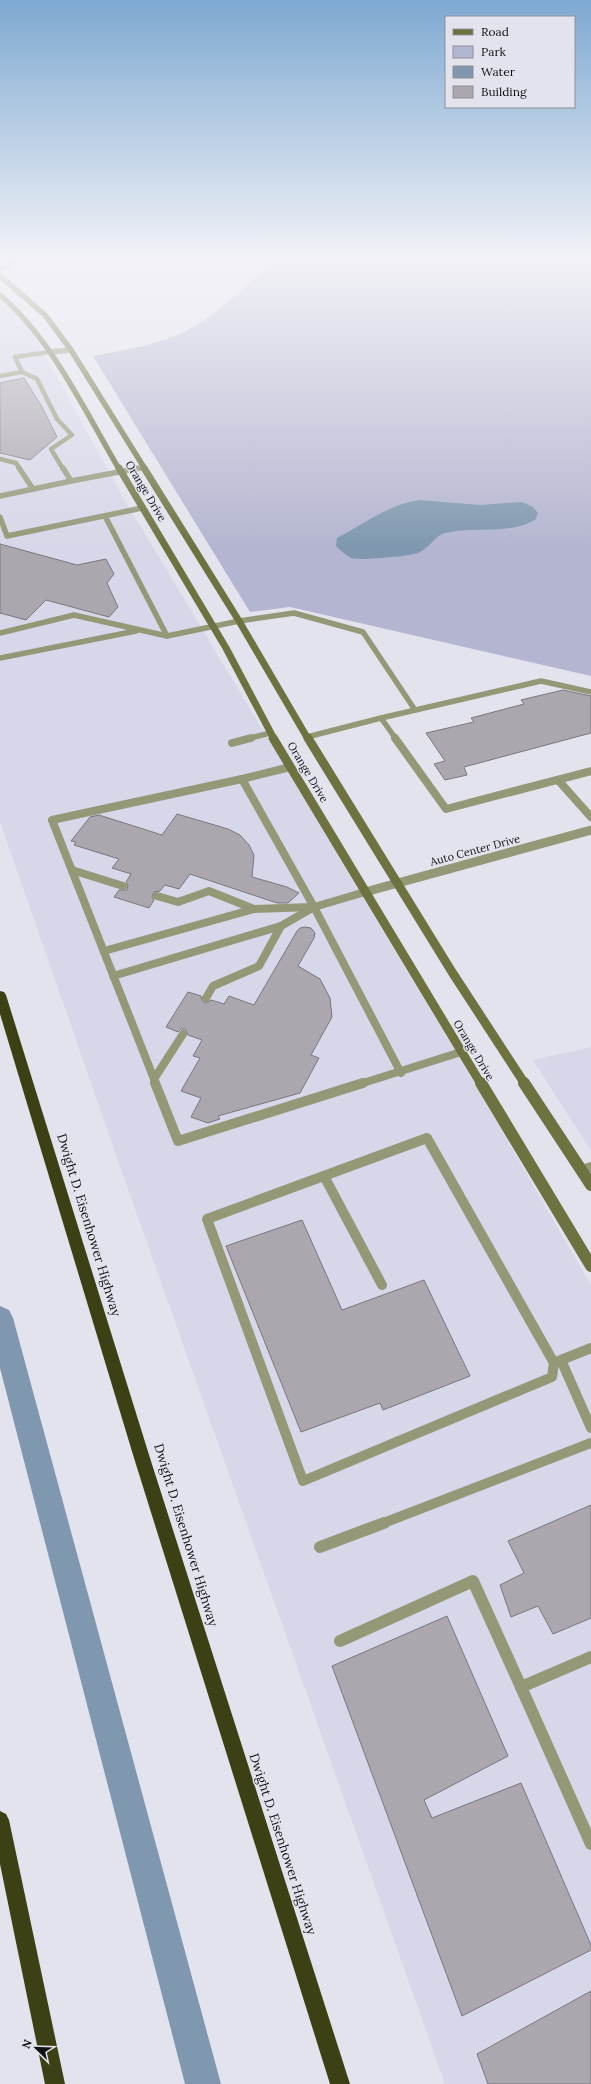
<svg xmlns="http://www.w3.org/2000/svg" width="591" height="2084" viewBox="0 0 591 2084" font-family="Lora,serif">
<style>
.built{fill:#d6d7e8}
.green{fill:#b4b5d0}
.water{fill:#7f98af}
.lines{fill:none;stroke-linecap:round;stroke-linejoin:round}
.canal{fill:#7f98af;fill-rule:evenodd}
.building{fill:#aca6ae;stroke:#7c767e}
.lane-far4{stroke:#949877;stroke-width:4.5}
.lane-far3{stroke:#949877;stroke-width:5.5}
.lane-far2{stroke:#949877;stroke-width:8}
.lane-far1{stroke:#949877;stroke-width:10}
.lane{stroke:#949877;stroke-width:12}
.street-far1{stroke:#949877;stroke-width:5.5}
.street{stroke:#949877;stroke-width:9}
.secondary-far3{stroke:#6e7241;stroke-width:5.5}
.secondary-far2{stroke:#6e7241;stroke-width:7}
.secondary-far1{stroke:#6e7241;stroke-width:9}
.secondary{stroke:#6e7241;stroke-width:12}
.highway{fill:#3d4015;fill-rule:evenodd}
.labels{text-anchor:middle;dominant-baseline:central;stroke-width:3;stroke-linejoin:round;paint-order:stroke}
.street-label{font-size:11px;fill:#111215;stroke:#e3e3ed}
.near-street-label{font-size:13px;fill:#111215;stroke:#e3e3ed}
</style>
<rect width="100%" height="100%" fill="#e3e3ed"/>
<!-- built -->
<g class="built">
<polygon points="0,298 17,309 43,352 124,499 470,1076 591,1285 591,2084 445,2084 128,1189 0,822"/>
<polygon points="591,1047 591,1151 533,1060"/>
</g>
<!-- green -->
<path class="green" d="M278,256H591V676L290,607L250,612L93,356C131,349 174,342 206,319C232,301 255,277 278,256Z"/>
<!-- water -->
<path class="water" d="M420,500L480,505L522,502L533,507L538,513L535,520C508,535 475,526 445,533C434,536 429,549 418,553C410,556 358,561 351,558C345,555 341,551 336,546L337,538C364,524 389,504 420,500Z"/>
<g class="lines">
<!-- canal -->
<g class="canal">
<polygon points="14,256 27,256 0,273 0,265"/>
<polygon points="0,1306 9,1310 13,1318 221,2084 185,2084 0,1368"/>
</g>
</g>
<!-- building -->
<g class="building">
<polygon points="24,378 42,407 57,437 30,460 0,453 0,383"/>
<polygon points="0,544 77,565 106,559 114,574 107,583 118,607 109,617 46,600 26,620 0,613"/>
<polygon points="563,690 591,696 591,733 464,767 467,775 445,780 434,764 445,761 426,733 474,722 471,718 524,704 521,700"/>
<polygon points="177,814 228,829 240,835 249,845 254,855 252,877 287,887 299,893 288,903 277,903 190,874 179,889 165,885 160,891 154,892 152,897 154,900 149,908 114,897 119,890 127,890 128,885 126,882 131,874 112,868 119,859 74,845 76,842 71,841 90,817 99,815 162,835"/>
<polygon points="305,927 311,928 315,933 314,938 298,966 320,979 330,998 332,1017 311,1055 319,1058 300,1093 218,1116 220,1119 208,1123 191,1117 201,1098 181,1091 200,1058 193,1056 202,1040 188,1035 185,1029 181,1029 178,1032 166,1027 188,992 201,996 202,1001 206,1003 211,1000 224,1004 229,996 254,1005 297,931 300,928"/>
<polygon points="302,1220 342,1310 424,1280 470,1376 383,1410 380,1403 301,1432 226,1246"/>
<polygon points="591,1505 591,1618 553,1634 538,1606 511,1617 500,1585 524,1573 508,1541"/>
<polygon points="447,1616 508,1756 424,1800 432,1818 521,1783 591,1945 591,1950 462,2016 332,1666"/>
<polygon points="591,1991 591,2084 488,2084 477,2054"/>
</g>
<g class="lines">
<!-- lane-far4 -->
<g class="lane-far4">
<polyline points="22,372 37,379 57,419 72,435 51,449 63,469"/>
<polyline points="0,376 22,372 15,357 50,352"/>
<polyline points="0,459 16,463 20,469"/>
<polyline points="135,469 144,467"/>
</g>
<!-- lane-far3 -->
<g class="lane-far3">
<polyline points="19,468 33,489"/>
<polyline points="71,481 140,468"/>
<polyline points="0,496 71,481 63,468"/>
<polyline points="105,516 167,636"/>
<polyline points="0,517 7,536 142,508"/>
<polyline points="0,633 74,615 167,636 239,621 294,613 363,632 415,710"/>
<polyline points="0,658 136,631"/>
<polyline points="307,737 381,718"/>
<polyline points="247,739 270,733"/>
<polyline points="396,739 381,718 541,681 591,692"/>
</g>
<!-- lane-far2 -->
<g class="lane-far2">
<polyline points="395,738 446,809 591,771"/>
<polyline points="232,743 251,738"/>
<polyline points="290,767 242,779 314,907 401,1073"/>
<polyline points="558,780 591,817"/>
<polyline points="72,870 123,886"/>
<polyline points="157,896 178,902 209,891 254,909"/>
<polyline points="104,951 254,909 313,907"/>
<polyline points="113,976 281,926 314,907 365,892"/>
<polyline points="206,998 213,986 259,966 281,926"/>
<polyline points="154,1079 183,1034"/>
<polyline points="156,1084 52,820 242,779"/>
<polyline points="360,1084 461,1052"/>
</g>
<!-- lane-far1 -->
<g class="lane-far1">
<polyline points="155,1083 178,1141 363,1083"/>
<polygon points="427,1138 554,1363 552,1377 303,1481 207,1219"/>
<polyline points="582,1170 591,1167"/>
<polyline points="324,1176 382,1285"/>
<polyline points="561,1360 591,1428"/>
<polyline points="556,1362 591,1348"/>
<polyline points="381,1524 591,1443"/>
</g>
<!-- lane -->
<g class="lane">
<polyline points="320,1547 384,1523"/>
<polyline points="340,1641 473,1581 521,1687 591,1657"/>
<polyline points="521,1687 591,1844"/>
</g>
<!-- street-far1 -->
<polyline class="street-far1" points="50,352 71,350"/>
<!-- street -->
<polyline class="street" points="365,892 591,830"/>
<!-- secondary-far3 -->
<g class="secondary-far3">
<polyline points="0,276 45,315 71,350 145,469"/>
<path d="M0,295C51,338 85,411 119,469"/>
</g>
<!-- secondary-far2 -->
<g class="secondary-far2">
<polyline points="119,468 226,648 274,739"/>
<polyline points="144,468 239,621 308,739"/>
</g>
<!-- secondary-far1 -->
<g class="secondary-far1">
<polyline points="273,738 481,1084"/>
<polyline points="308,738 452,972 525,1084"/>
</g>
<!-- secondary -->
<g class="secondary">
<polyline points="481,1083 591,1266"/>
<polyline points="524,1083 591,1185"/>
</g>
<!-- highway -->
<g class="highway">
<polygon points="0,991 4,992 6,995 150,1458 350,2084 330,2084 134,1458 0,1014"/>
<polygon points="0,1811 6,1814 9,1820 65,2084 45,2084 0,1864"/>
</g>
</g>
<!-- sky -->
<linearGradient id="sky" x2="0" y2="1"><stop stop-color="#7ea9d1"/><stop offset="0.47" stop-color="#f2f2f7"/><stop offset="1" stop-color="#f2f2f7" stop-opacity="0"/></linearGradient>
<rect width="591" height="548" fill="url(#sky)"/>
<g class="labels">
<!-- street labels -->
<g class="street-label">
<text transform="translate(146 491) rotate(59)">Orange Drive</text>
<text transform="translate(308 772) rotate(59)">Orange Drive</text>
<text transform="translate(475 850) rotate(-15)">Auto Center Drive</text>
<text transform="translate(474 1050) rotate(59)">Orange Drive</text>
</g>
<!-- near-street labels -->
<g class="near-street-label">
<text transform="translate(89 1225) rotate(73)">Dwight D. Eisenhower Highway</text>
<text transform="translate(186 1535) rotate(73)">Dwight D. Eisenhower Highway</text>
<text transform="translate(283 1844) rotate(72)">Dwight D. Eisenhower Highway</text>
</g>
</g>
<!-- legend -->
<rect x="445" y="16" width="130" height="92" fill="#e3e3ed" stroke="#8f8f97"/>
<rect x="453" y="29" width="20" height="6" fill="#6e7241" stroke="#8f8f97"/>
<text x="481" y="36" font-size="12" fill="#111215">Road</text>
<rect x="453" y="46" width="20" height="12" fill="#b4b5d0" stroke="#8f8f97"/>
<text x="481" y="56" font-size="12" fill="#111215">Park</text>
<rect x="453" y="66" width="20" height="12" fill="#7f98af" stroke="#8f8f97"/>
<text x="481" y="76" font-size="12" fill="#111215">Water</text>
<rect x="453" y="86" width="20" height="12" fill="#aca6ae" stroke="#8f8f97"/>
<text x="481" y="96" font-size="12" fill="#111215">Building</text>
<!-- north arrow -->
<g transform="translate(36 2048) rotate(293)" stroke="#e3e3ed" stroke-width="3" paint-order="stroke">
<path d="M0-3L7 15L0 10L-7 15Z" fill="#111215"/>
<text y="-6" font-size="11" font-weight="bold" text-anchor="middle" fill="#111215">N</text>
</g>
</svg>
